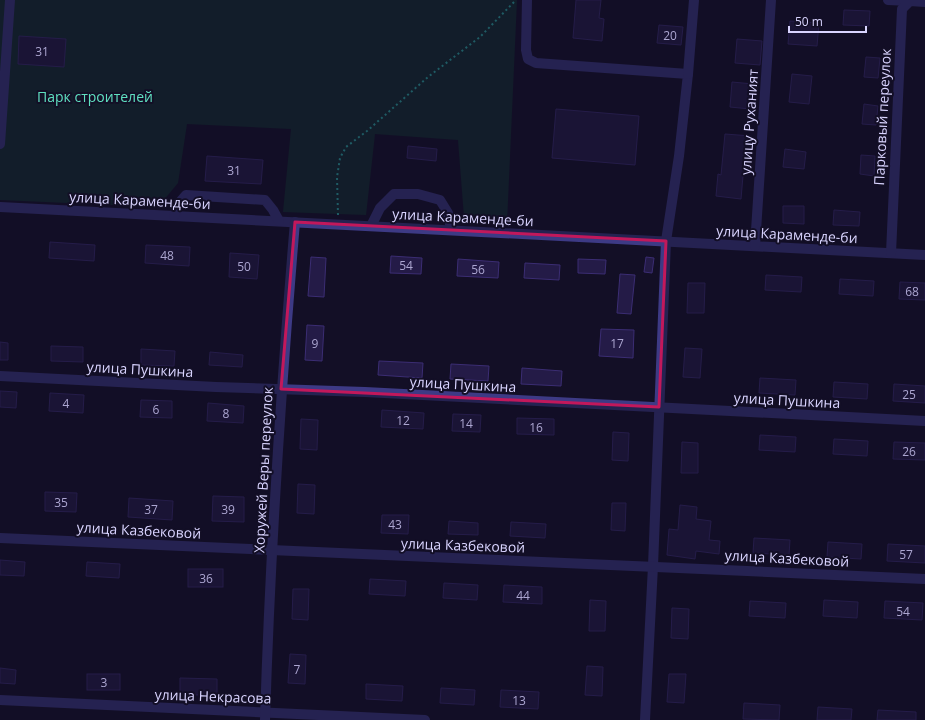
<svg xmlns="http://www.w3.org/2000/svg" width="925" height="720" viewBox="0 0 925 720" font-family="'Open Sans',sans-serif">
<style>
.green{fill:#12302f}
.building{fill:#241b47;stroke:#3b2d73}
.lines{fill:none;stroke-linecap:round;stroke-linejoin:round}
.path{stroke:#2fb8b0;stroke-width:2;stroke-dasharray:2 3;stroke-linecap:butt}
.minor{stroke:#3d3a85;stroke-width:10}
.marked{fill:none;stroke:#c2185b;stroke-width:3;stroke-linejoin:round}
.labels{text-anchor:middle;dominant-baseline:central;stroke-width:4;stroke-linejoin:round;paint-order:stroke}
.number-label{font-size:12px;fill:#aca6d1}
.park-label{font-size:14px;fill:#5fe0c0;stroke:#130f26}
.street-label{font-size:14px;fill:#d9d4ff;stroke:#130f26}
</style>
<rect width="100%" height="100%" fill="#130f26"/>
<!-- green -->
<polygon class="green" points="0,0 517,0 507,223 464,217 458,140 375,134 366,215 283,212 291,129 187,124 178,183 158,207 0,200"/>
<!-- building -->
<g class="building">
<polygon points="576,0 601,0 599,18 604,19 602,41 573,38"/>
<polygon points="844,10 870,11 869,26 843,25"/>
<polygon points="790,21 819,23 817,46 788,44"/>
<polygon points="659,25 683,27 681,45 657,43"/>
<polygon points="19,36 66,39 64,67 18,64"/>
<polygon points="737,39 762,41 760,65 735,63"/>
<polygon points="866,57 880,58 878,78 864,77"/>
<polygon points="792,74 812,76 809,104 789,102"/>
<polygon points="732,82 753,84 750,109 730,107"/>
<polygon points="864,104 878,106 876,125 862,124"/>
<polygon points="556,109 639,116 635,165 552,158"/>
<polygon points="725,134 751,136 748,164 744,164 741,199 716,196 718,174 721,175"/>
<polygon points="408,146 437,149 436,161 407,158"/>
<polygon points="785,149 806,152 804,169 783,167"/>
<polygon points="861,155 875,156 874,176 860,174"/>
<polygon points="207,156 263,160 261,184 205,181"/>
<polygon points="783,206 804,206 804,224 783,223"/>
<polygon points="834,210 860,212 859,226 833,225"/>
<polygon points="50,242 95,245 94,261 49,258"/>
<polygon points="146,245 190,247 189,266 145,263"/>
<polygon points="230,253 259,255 257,279 229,277"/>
<polygon points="391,256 422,258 421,274 390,273"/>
<polygon points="311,257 326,258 324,297 308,296"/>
<polygon points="646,257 654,258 652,273 644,272"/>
<polygon points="458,259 499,262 498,278 457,276"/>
<polygon points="578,259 606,260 605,274 578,273"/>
<polygon points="525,263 560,265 559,280 524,278"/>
<polygon points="620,274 635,275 631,314 617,313"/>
<polygon points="766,275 802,277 801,292 765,290"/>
<polygon points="840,279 874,281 873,296 839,294"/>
<polygon points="900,282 925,283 925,300 899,299"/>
<polygon points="688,283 705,283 704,313 687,313"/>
<polygon points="307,325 324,326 322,361 305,360"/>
<polygon points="601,329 634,330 633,358 599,356"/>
<polygon points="0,342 8,343 8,360 0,360"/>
<polygon points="51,346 83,347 83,362 51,361"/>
<polygon points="685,348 702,349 700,378 683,377"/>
<polygon points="141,349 175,351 174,366 141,365"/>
<polygon points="210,352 243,355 242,367 209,365"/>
<polygon points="379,361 423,363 422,378 378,375"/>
<polygon points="451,364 489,366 488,381 450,379"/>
<polygon points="522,368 562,371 561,386 521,384"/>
<polygon points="760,378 796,380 795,395 759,393"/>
<polygon points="834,382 868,384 867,399 833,397"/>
<polygon points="894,384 925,386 925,403 893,401"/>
<polygon points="0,391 17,392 16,408 0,407"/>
<polygon points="50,393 84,395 83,413 49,411"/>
<polygon points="141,400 172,401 172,418 140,417"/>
<polygon points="208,403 244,406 243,423 207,421"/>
<polygon points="382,410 424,413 423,429 381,427"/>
<polygon points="453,414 481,415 480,432 452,431"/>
<polygon points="517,418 554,419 554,435 517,434"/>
<polygon points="301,419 318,420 317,450 300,449"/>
<polygon points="613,432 629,433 628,461 612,460"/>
<polygon points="760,435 796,437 795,452 759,450"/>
<polygon points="834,439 868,441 867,456 833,454"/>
<polygon points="682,442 698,443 698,473 681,473"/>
<polygon points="894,442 925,443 925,460 893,459"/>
<polygon points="298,484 315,485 314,514 297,513"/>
<polygon points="45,492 77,493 76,512 45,511"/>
<polygon points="213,496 244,497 244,522 212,521"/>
<polygon points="129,498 173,501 172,520 128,517"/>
<polygon points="612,503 626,503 625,531 611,530"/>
<polygon points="680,505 697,507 696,519 711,521 709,540 720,541 719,554 696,551 695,559 667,555 669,529 678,530"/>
<polygon points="382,515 409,515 408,534 381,533"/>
<polygon points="449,521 478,523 478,535 448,534"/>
<polygon points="511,522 546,524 545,538 510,536"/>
<polygon points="754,538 790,540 789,555 753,553"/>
<polygon points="828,542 862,544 861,559 827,557"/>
<polygon points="888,544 925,546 925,563 887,561"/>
<polygon points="0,560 25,562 24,576 0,575"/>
<polygon points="87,562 120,564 119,578 86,576"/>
<rect x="188" y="569" width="35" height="18"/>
<polygon points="370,579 406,581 405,596 369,594"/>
<polygon points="444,583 478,585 477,600 443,598"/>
<polygon points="504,585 542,587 542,604 503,602"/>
<polygon points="293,589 309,589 308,620 292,619"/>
<polygon points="590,600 606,601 605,631 589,631"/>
<polygon points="824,600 858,602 857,618 823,616"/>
<polygon points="750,601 786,603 785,618 749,616"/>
<polygon points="885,601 923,603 922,620 884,618"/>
<polygon points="672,608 689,609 688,639 671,638"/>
<polygon points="290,654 306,655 305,684 288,683"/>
<polygon points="587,666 603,667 602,696 585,695"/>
<polygon points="0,668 16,670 15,684 0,683"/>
<rect x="87" y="674" width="33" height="16"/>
<polygon points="669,674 686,674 684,703 667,702"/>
<polygon points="180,678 217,679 217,696 180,694"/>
<polygon points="366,684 403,686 402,701 366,699"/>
<polygon points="441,688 475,690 474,705 440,703"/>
<polygon points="501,690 539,692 538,709 500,707"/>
<polygon points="744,703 780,705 779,720 743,719"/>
<polygon points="818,707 852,709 851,720 817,720"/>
<polygon points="878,710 916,712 916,720 877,720"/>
</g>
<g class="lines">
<!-- path -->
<polyline class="path" points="338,215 337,177 340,158 346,147 367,131 428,77 480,37 516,0"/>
<!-- minor -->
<g class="minor">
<polyline points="527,0 526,50 528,59 536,63 688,74 679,156 666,241 653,566 645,720"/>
<polyline points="888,0 910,1"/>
<polyline points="688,74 694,0"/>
<polyline points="0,144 10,0"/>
<polyline points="0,207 925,255"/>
<polyline points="174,216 180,202 186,195 265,200 273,210 279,221"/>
<polyline points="371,226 380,208 394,194 418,194 440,200 448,213 451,230"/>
<polyline points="755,246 771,0"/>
<polyline points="891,253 902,9 910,1 925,2"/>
<polyline points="0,376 216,387 365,392 925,421"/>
<polyline points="0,538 925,579"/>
<polyline points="0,700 425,720"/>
<path d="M265,720C270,554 281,388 295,222"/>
</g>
</g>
<!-- marked area -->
<path d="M0 0H925V720H0ZM295,222L666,241L659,407L281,389Z" fill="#130f26" fill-opacity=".55" fill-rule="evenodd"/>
<path class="marked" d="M295,222L666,241L659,407L281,389Z"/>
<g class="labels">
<!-- number labels -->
<g class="number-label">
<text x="670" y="35">20</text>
<text x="42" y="51">31</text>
<text x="234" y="170">31</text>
<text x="167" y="255">48</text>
<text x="406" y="265">54</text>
<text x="244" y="266">50</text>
<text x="478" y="269">56</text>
<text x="912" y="291">68</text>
<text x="315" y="343">9</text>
<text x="617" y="343">17</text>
<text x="909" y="394">25</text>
<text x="66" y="403">4</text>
<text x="156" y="409">6</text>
<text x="226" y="413">8</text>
<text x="403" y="420">12</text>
<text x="466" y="423">14</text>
<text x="536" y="427">16</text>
<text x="909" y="451">26</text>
<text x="61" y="502">35</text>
<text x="151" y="509">37</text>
<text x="228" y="509">39</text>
<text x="395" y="524">43</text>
<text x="906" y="554">57</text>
<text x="206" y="578">36</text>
<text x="523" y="595">44</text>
<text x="903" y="611">54</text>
<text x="297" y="669">7</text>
<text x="104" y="682">3</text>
<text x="519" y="700">13</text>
</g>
<!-- park labels -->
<g class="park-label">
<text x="95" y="96">Парк строителей</text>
</g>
<!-- street labels -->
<g class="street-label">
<text transform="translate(882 117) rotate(-87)">Парковый переулок</text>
<text transform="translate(749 122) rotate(-86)">улицу Руханият</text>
<text transform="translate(140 200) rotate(3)">улица Караменде-би</text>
<text transform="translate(463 217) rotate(3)">улица Караменде-би</text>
<text transform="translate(787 234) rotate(3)">улица Караменде-би</text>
<text transform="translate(140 369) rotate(3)">улица Пушкина</text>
<text transform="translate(463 384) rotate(3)">улица Пушкина</text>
<text transform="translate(787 400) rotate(3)">улица Пушкина</text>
<text transform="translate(263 470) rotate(-87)">Хоружей Веры переулок</text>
<text transform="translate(139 530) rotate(3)">улица Казбековой</text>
<text transform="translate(463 545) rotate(2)">улица Казбековой</text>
<text transform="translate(787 558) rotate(3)">улица Казбековой</text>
<text transform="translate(213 696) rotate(2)">улица Некрасова</text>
</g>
</g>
<!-- scale -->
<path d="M789 26v6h77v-6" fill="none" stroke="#d9d4ff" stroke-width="2"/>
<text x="795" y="26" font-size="12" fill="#d9d4ff" stroke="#130f26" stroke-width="3" paint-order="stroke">50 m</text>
</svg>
